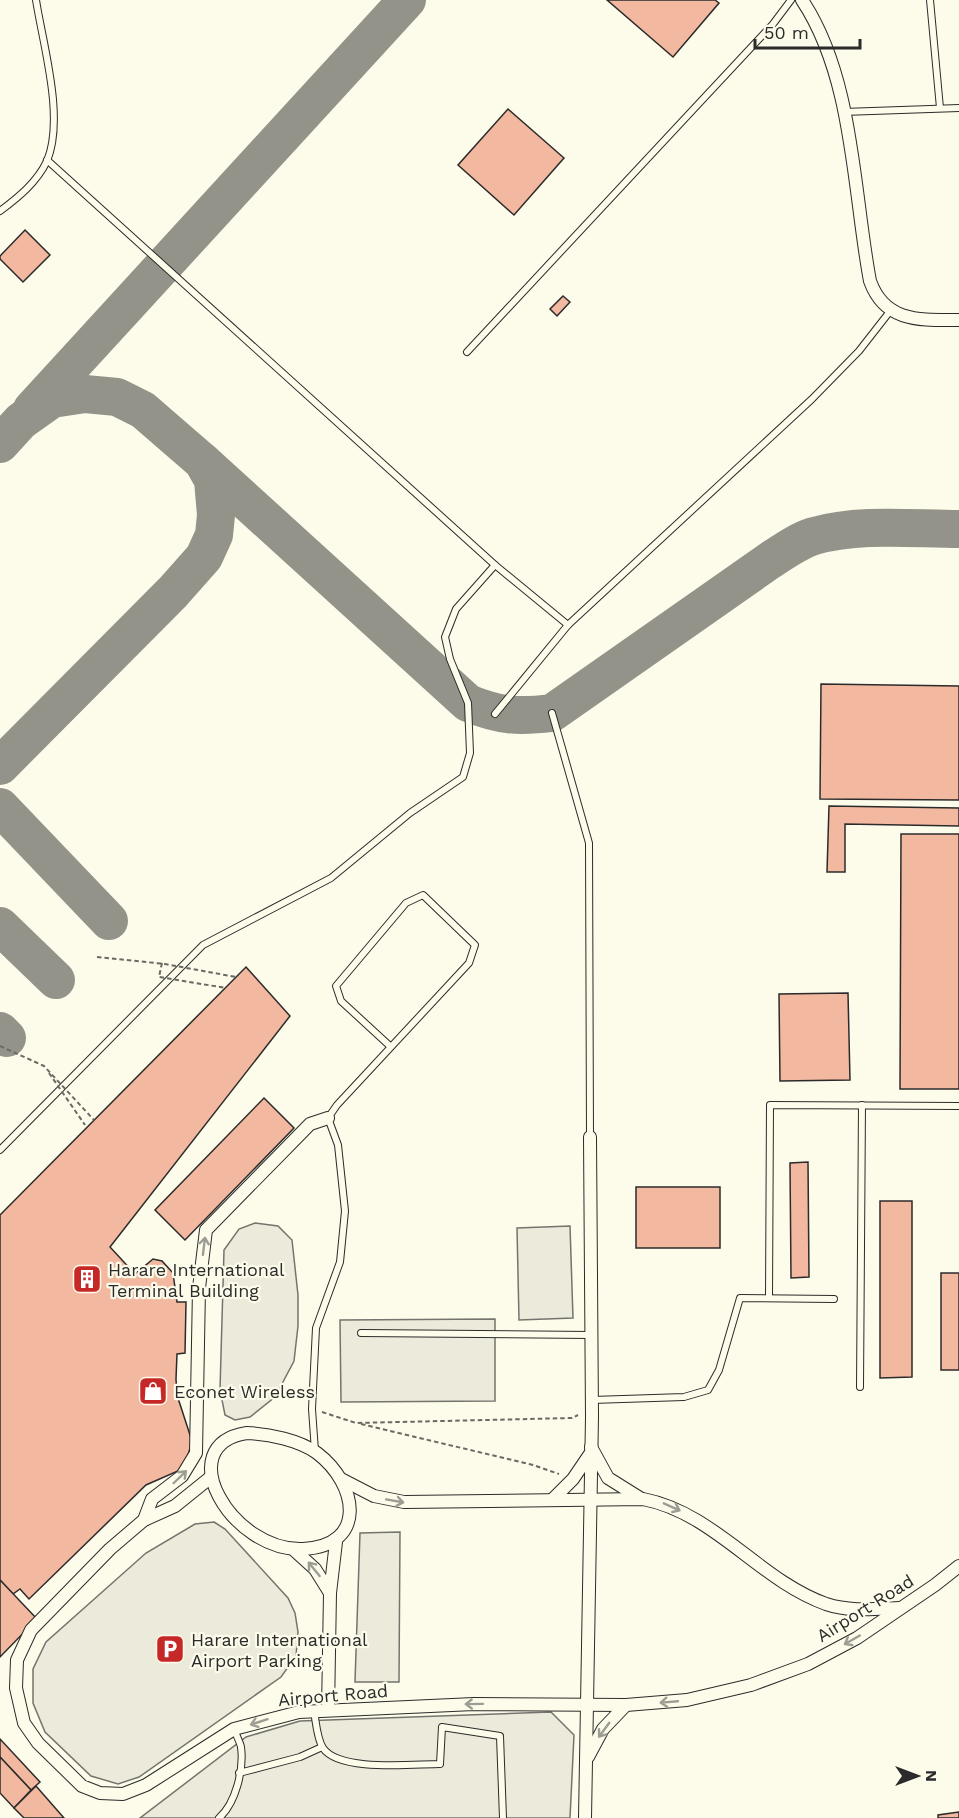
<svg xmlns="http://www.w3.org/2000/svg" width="959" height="1818" viewBox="0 0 959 1818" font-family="'Work Sans',sans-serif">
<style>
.parking{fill:#eceadb;stroke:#74746e;stroke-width:1.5}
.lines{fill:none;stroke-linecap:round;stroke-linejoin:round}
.taxiway{stroke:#94938a;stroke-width:38}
.building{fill:#f2b8a0;stroke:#2b2b2b;stroke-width:1.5}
.service-casing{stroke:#2b2b2b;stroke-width:8}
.minor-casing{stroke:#2b2b2b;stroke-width:14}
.path{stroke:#6a6964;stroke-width:2;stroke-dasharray:4.5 3;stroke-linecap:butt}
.service{stroke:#fdfbea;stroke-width:6}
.minor{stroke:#fdfbea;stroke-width:12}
.path-bridge{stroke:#6a6964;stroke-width:2;stroke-dasharray:4.5 3;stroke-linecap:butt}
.oneway{stroke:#9e9d94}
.labels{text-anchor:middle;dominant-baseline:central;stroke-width:4.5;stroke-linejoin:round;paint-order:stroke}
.poi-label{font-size:18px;fill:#2b2b2b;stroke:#fdfbea;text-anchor:start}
.street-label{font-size:18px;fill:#2b2b2b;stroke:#fdfbea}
</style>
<rect width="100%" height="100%" fill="#fdfbea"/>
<!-- parking -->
<g class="parking">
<polygon points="255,1223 278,1226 292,1240 298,1295 298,1326 294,1361 275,1397 250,1417 235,1420 225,1415 220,1390 224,1250 239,1229"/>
<polygon points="570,1226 573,1318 519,1320 517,1228"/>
<polygon points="495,1319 495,1401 341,1402 340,1320"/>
<polygon points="214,1522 225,1529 288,1598 295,1613 298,1632 296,1656 281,1677 139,1777 118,1784 91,1776 45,1732 33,1703 33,1669 46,1642 146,1553 195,1524"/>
<polygon points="400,1532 399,1682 355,1682 360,1533"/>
<polygon points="551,1712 574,1735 570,1818 140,1818 246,1737 300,1721"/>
</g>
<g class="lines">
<!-- taxiway -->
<g class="taxiway">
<polyline points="32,409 407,0"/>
<polyline points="0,444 21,421 52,399 85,394 117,397 143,410 203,462 213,480 216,515 214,535 204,557 173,592 0,766"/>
<path d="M203,462L468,703C500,716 518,717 552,713L769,561C784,551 798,541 814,536C860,523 912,529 959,529"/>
<polyline points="0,807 109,921"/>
<polyline points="0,926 56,980"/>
<polyline points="0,1031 7,1038"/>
</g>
</g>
<!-- building -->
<g class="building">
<polygon points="607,0 715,0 719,3 673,57"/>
<polygon points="508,109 564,158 514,215 458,165"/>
<polygon points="25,230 50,255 23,282 0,259 0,256"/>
<polygon points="563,296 570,302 557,316 550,309"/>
<polygon points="821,684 959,686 959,800 820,799"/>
<polygon points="829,806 959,808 959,826 845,824 845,872 827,872"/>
<polygon points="901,834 959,834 959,1089 900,1089"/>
<polygon points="246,967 290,1016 110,1247 135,1274 153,1259 162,1261 173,1273 177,1302 186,1302 185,1353 177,1354 176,1379 177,1395 192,1441 187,1459 178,1471 146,1485 29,1599 20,1589 13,1594 0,1580 0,1215"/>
<polygon points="848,993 850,1080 780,1081 779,994"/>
<polygon points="264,1098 294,1128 185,1240 155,1210"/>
<polygon points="808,1162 809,1277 791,1278 790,1163"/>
<rect x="636" y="1187" width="84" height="61"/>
<polygon points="880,1201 912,1201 912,1377 880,1378"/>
<rect x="941" y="1273" width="18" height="97"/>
<polygon points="0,1580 37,1619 0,1657"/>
<polygon points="0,1739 40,1782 31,1790 0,1757"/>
<polygon points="0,1757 31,1790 14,1808 0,1793"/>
<polygon points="36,1786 64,1818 24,1818 14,1808"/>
<polygon points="959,1812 959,1818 938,1818 938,1815"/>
</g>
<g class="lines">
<!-- service casing -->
<g class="service-casing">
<g id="service">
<polyline points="930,0 940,108"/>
<polyline points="843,112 959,108"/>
<polyline points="47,160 495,565 568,625"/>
<path d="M0,211C19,197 37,182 47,161C65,118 43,45 36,0"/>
<polyline points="467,352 773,24 791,0"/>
<polyline points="552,713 589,843 590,1137"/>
<polyline points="495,714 568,625 812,399 859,351 891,310"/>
<polyline points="0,1150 203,945 331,878 410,813 463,777 470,753 468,703 450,659 445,637 456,609 495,565"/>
<polyline points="769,1298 770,1105 959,1106"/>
<polyline points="361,1333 591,1335"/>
<polyline points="860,1387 862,1105"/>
<polyline points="592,1400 684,1397 708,1390 719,1370 740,1298 834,1299"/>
<polyline points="315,1451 312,1409 316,1328 340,1262 345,1211 338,1145 328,1118 337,1105 469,963 475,945 423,895 406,903 336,986 341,1001 391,1047"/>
<path d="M314,1711C316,1722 317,1739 323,1748C339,1772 412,1764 440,1764L442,1727L500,1736L503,1818"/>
<polyline points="239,1773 300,1757 322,1747"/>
<path d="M219,1818C236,1803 244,1769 241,1747C240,1742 236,1735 234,1729"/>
</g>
</g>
<!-- minor casing -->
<g class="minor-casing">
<g id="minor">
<path d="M802,0C854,78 853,191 870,281C885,323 921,320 959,320"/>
<path d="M247,1433C269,1434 299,1440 317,1453C358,1484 368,1546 303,1549C232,1552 169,1445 247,1433Z"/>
<polyline points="591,1447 608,1478 640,1498"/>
<polyline points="211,1477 175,1506 144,1520 110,1549 31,1630 17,1660 16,1688 24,1723 38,1743 82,1786 100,1793 123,1794 146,1785 234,1729 299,1712 474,1704 626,1705 687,1700 751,1685 808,1664 857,1638 935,1585 959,1566"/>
<path d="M341,1479L374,1496L404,1502L643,1499C715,1513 759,1580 826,1604C850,1612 875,1609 899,1608"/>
<polyline points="553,1499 573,1479 590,1454"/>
<polyline points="144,1520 152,1499 182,1476 196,1453 199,1288 206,1230 310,1124 328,1118"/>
<polyline points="293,1549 315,1569 330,1593"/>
<polyline points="328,1710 330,1593 336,1542"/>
<polyline points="588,1757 603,1729 626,1705"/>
<polyline points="585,1818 592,1417 590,1137"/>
</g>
</g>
<!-- path -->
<g class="path">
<polyline points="322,1412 356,1423 572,1418 578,1415"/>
<polyline points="361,1424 533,1465 559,1474"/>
</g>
<!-- service -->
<use href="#service" class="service"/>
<!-- minor -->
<use href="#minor" class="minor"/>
<!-- path-bridge -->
<g class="path-bridge">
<polyline points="97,957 165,964 236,977"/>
<polyline points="162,963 159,977 226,988"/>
<polyline points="0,1046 44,1066 94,1120"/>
<polyline points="49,1073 85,1125"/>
</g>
</g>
<!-- one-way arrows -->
<defs><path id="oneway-shaft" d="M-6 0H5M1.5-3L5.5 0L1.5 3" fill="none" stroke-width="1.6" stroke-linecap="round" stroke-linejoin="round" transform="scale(1.5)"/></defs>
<g class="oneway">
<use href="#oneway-shaft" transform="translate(204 1246) rotate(-83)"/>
<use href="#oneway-shaft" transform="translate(180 1477) rotate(-44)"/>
<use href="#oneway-shaft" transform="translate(395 1501) rotate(10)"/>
<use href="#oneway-shaft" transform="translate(672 1507) rotate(24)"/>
<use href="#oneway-shaft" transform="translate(314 1569) rotate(-129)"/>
<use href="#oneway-shaft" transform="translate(852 1640) rotate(150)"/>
<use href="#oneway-shaft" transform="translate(669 1702) rotate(175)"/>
<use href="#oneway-shaft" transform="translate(474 1704) rotate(179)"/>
<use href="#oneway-shaft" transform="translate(259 1722) rotate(162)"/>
<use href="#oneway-shaft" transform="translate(604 1730) rotate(126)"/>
</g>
<!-- icons -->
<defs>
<g id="building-square" transform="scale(1.5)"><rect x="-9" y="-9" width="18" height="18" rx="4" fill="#c62828" stroke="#fdfbea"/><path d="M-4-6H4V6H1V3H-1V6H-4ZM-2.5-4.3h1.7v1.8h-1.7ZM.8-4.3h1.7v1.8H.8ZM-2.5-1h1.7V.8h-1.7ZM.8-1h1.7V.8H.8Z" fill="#fff"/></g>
<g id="shop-square" transform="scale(1.5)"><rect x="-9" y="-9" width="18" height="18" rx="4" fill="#c62828" stroke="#fdfbea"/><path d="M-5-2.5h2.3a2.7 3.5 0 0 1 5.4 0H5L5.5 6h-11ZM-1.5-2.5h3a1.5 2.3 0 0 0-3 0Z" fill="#fff"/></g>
<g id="parking-square" transform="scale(1.5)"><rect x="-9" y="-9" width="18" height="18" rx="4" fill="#c62828" stroke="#fdfbea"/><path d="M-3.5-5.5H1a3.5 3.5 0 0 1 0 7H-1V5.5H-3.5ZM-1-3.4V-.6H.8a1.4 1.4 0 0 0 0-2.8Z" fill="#fff"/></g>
</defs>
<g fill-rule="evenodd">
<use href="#building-square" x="87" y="1279"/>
<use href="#shop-square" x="153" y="1391"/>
<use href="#parking-square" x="170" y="1649"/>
</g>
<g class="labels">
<!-- poi labels -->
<g class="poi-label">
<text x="108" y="1269">Harare International<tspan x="108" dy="21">Terminal Building</tspan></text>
<text x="174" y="1391">Econet Wireless</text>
<text x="191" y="1639">Harare International<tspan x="191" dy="21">Airport Parking</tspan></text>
</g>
<!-- street labels -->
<g class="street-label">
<text transform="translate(865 1608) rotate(-32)">Airport Road</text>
<text transform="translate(333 1695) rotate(-5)">Airport Road</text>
</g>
</g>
<!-- north arrow -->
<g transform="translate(917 1776) rotate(90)" stroke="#fdfbea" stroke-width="4.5" paint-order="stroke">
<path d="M0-4.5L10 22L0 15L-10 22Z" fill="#2b2b2b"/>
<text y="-9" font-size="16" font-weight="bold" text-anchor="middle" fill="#2b2b2b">N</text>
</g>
<!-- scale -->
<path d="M755 39v9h105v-9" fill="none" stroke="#2b2b2b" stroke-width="3"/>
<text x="764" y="39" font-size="18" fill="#2b2b2b" stroke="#fdfbea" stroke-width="4.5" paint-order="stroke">50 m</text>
</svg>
